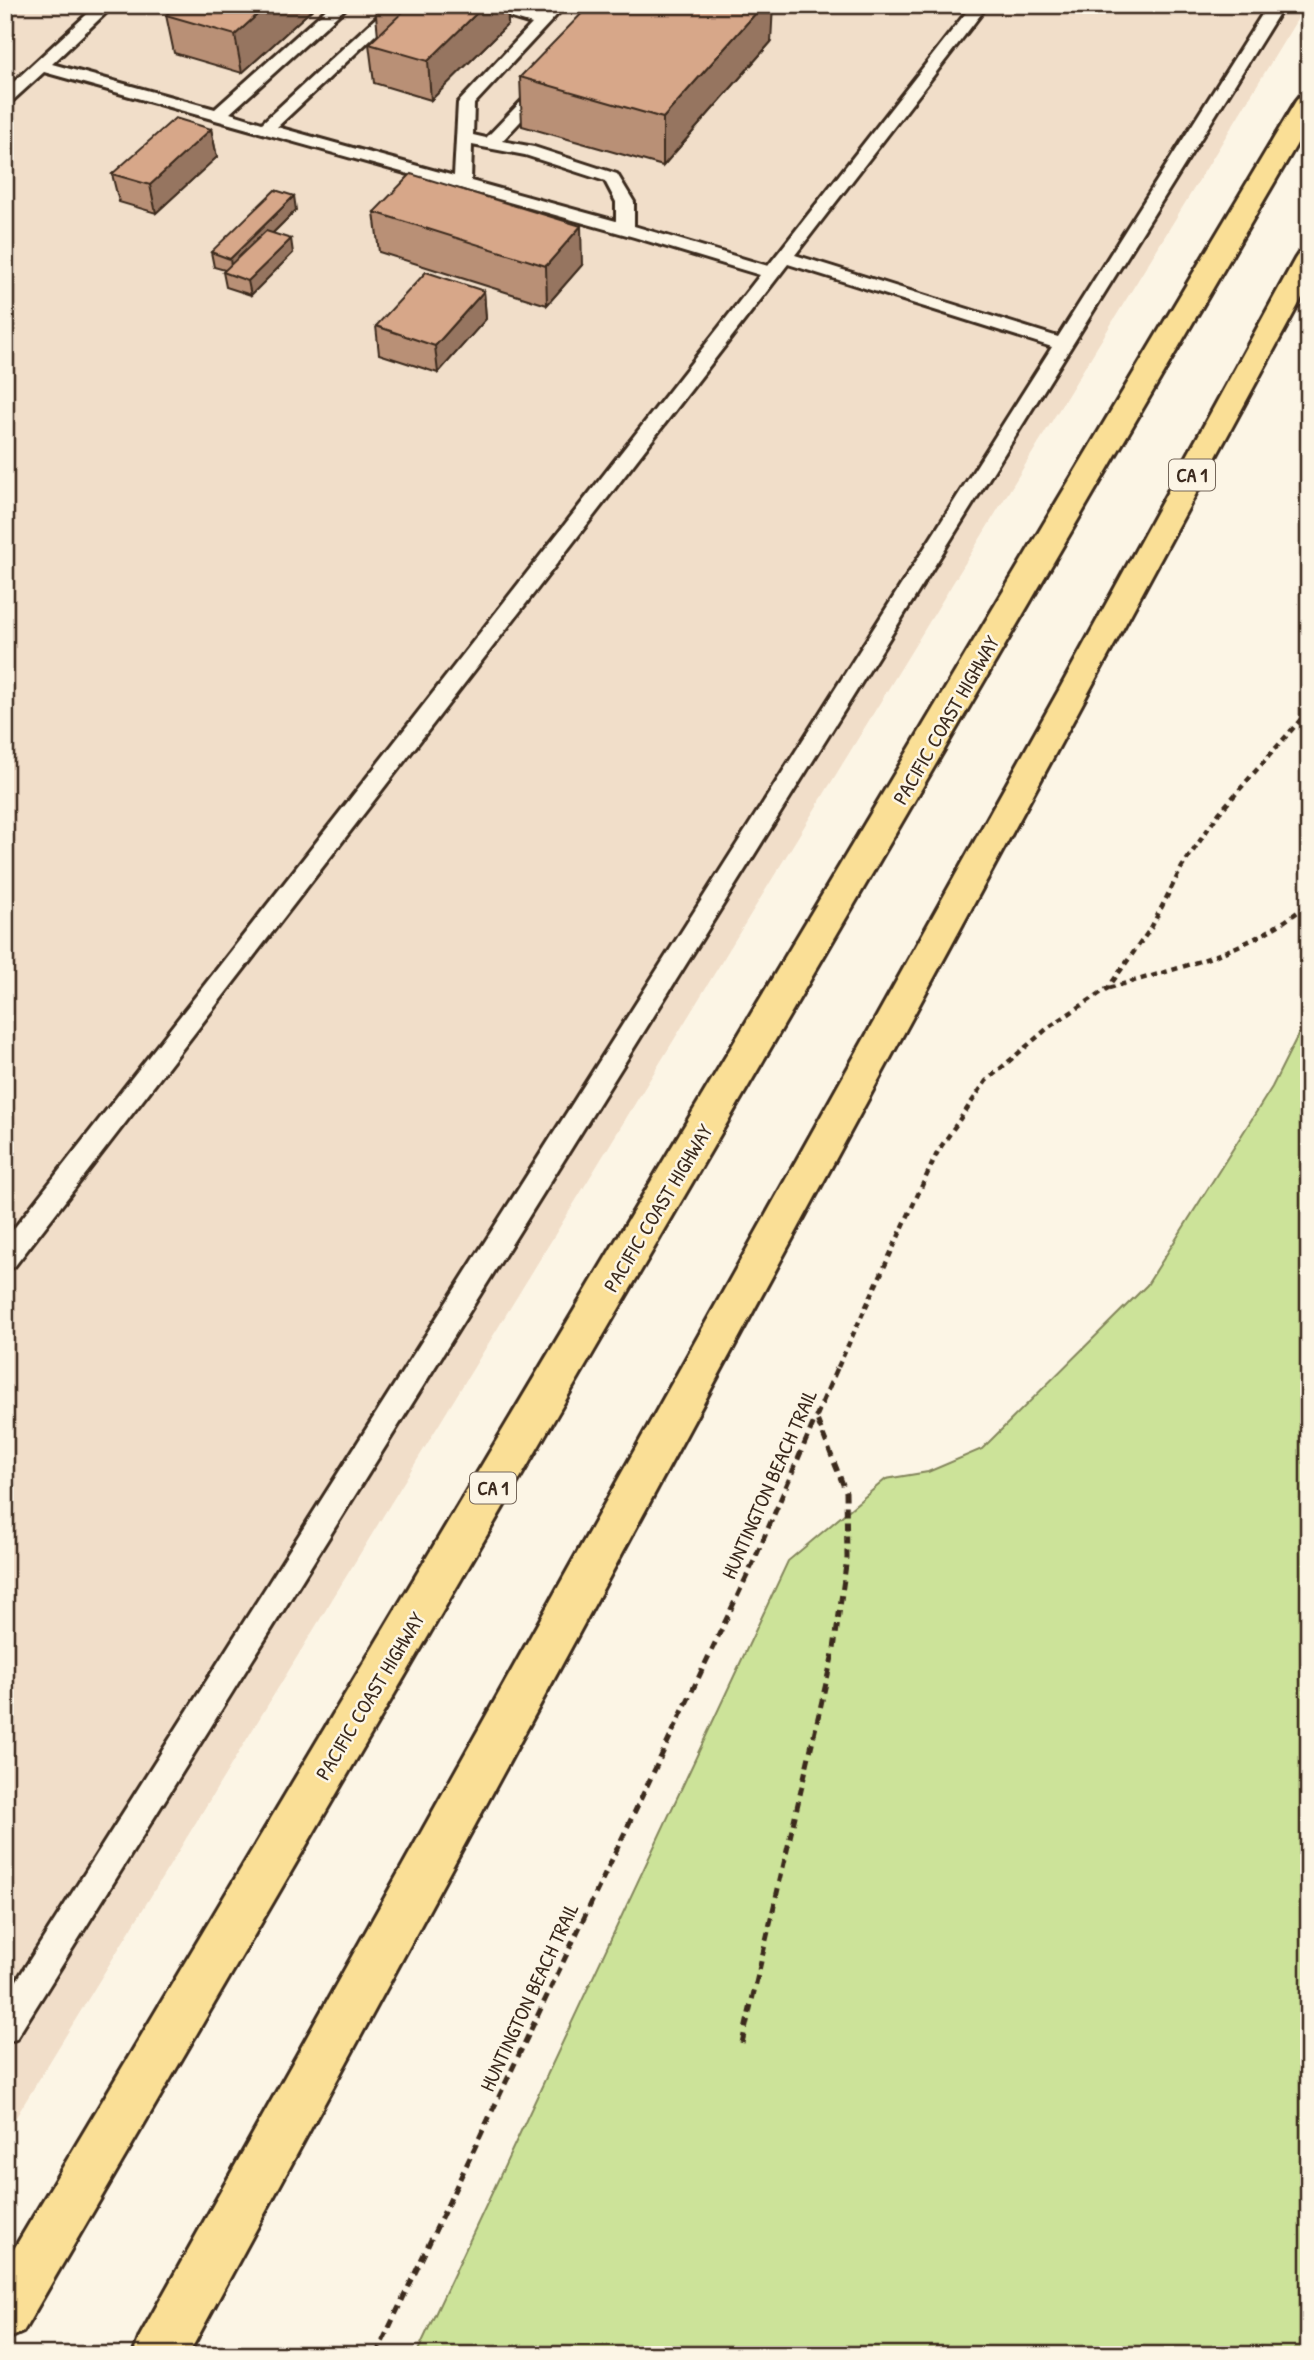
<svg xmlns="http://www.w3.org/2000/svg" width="1314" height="2360" viewBox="0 0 1314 2360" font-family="'Patrick Hand',sans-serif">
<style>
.built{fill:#f1dec9}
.green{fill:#cce399;stroke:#84865c;stroke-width:2}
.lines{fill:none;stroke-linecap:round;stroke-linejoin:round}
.lane-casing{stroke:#3b2a1e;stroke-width:6}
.highway-casing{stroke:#3b2a1e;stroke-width:6}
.path-far1{stroke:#3b2a1e;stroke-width:4.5;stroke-dasharray:6 5;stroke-linecap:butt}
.path{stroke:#3b2a1e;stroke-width:5;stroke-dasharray:9 6;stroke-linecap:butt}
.lane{fill:#fcf5e5;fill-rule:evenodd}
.highway{fill:#fadf96;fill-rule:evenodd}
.wall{fill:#b99076;stroke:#3b2a1e;stroke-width:2}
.shaded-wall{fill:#967560;stroke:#3b2a1e;stroke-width:2}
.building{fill:#d7a789;stroke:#3b2a1e;stroke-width:2}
.labels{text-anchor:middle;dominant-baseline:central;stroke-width:5;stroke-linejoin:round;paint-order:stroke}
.shield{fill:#fcf5e5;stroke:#75675a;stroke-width:2}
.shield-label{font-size:19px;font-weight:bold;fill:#3b2a1e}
.street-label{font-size:21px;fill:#3b2a1e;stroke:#fcf5e5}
</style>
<rect width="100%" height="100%" fill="#fcf5e5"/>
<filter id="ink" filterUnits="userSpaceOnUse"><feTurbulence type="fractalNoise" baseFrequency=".0143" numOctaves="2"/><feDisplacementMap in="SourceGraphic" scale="14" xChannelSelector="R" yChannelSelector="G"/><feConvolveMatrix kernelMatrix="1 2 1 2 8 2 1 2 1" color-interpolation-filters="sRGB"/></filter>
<g filter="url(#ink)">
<!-- built -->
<polygon class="built" points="5,5 1306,5 5,2135"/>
<!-- green -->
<polygon class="green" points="1309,1013 1309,2355 416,2355 788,1561 886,1479 928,1472 982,1449 1147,1285 1272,1087"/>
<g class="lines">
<!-- lane casing -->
<g class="lane-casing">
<path id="lane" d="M97,5H114L52,64L215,109L331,5H349L230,113L262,123L390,5H407L277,127L454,176L458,103L532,24L478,8L476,5H502L539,16L549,5H566L474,104L473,135L486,138L536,86H548L550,89L548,92L502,141L534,147L617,174L634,202V226L768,266L972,5H988L795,255L1058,337L1268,5H1284L16,2039L5,2043V1999L1052,347L788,264L14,1267L5,1270V1240L760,275L634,237L44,72L11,102L5,104V90ZM472,145L525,155L605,181L616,202V221L471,181Z"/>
</g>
<!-- highway casing -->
<g class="highway-casing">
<g id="highway">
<polygon points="1309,93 1309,123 23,2332 5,2340 5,2264 1296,101 1300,96"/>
<polygon points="1309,251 1309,285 188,2355 133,2355 140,2336 1059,690 1295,259 1299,253"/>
</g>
</g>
<!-- path-far1 -->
<g class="path-far1">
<path d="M1109,988C1179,968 1252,951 1309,903"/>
<polyline points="838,1367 938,1151 986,1081 1049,1027 1108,988 1151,928 1182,867 1219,813 1309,710"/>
</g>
<!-- path -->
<g class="path">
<polyline points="742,2043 834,1649 847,1558 846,1492 816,1417"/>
<polyline points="376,2355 754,1561 838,1366"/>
</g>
<!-- lane -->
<use href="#lane" class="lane"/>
<!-- highway -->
<use href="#highway" class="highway"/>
</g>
<!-- wall -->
<g class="wall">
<polygon points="317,5 242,73 174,53 166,15"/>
<polygon points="375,5 507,5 508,24 431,100 374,83 369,44 378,36"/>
<polygon points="771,42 663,166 522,126 520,77"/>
<polygon points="211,129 217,157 156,213 119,202 112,174"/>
<polygon points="296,210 273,233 293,253 251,295 226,287 223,272 225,270 214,267 211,252"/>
<polygon points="374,212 582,265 547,305 379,252"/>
<polygon points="484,291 486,319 438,373 379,354 376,326"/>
</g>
<!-- shaded-wall -->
<g class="shaded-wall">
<polygon points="268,5 317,5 242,73 235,35"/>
<polygon points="485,5 507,5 508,24 431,100 428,61"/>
<polygon points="763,5 773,5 771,42 663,166 663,118"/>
<polygon points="211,129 217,157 156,213 150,185"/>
<polygon points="294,196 296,210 232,273 230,259"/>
<polygon points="581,226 582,265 547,305 546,266"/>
<polygon points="291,239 293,253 251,295 248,281"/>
<polygon points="484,291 486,319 438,373 435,346"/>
</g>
<!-- building -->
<g class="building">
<polygon points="177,5 268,5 235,35 166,15"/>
<polygon points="397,5 485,5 428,61 369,44 407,8"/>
<polygon points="590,5 763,5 663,118 520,77"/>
<polygon points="175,118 211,129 150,185 112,174"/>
<polygon points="411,174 581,226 546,266 374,212"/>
<polygon points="275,190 294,196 230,259 211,252"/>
<polygon points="266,231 291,239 248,281 223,272"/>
<polygon points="426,272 484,291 435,346 376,326"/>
</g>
</g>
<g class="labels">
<!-- shield labels -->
<g class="shield">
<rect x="1169" y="459.5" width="46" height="31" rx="5"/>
<rect x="470" y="1472.5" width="46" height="31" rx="5"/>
</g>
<g class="shield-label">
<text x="1192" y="475">CA 1</text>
<text x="493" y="1488">CA 1</text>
</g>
<!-- street labels -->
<g class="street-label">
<text transform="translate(946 720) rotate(-60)">PACIFIC COAST HIGHWAY</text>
<text transform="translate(658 1208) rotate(-59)">PACIFIC COAST HIGHWAY</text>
<text transform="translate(769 1484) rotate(-66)">HUNTINGTON BEACH TRAIL</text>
<text transform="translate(370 1696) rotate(-59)">PACIFIC COAST HIGHWAY</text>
<text transform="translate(529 1997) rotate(-65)">HUNTINGTON BEACH TRAIL</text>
</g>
</g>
<!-- margin -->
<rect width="1314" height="2360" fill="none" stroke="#fcf5e5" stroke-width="28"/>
<rect x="14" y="14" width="1286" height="2332" fill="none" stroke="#3b2a1e" stroke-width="2.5" filter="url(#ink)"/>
</svg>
